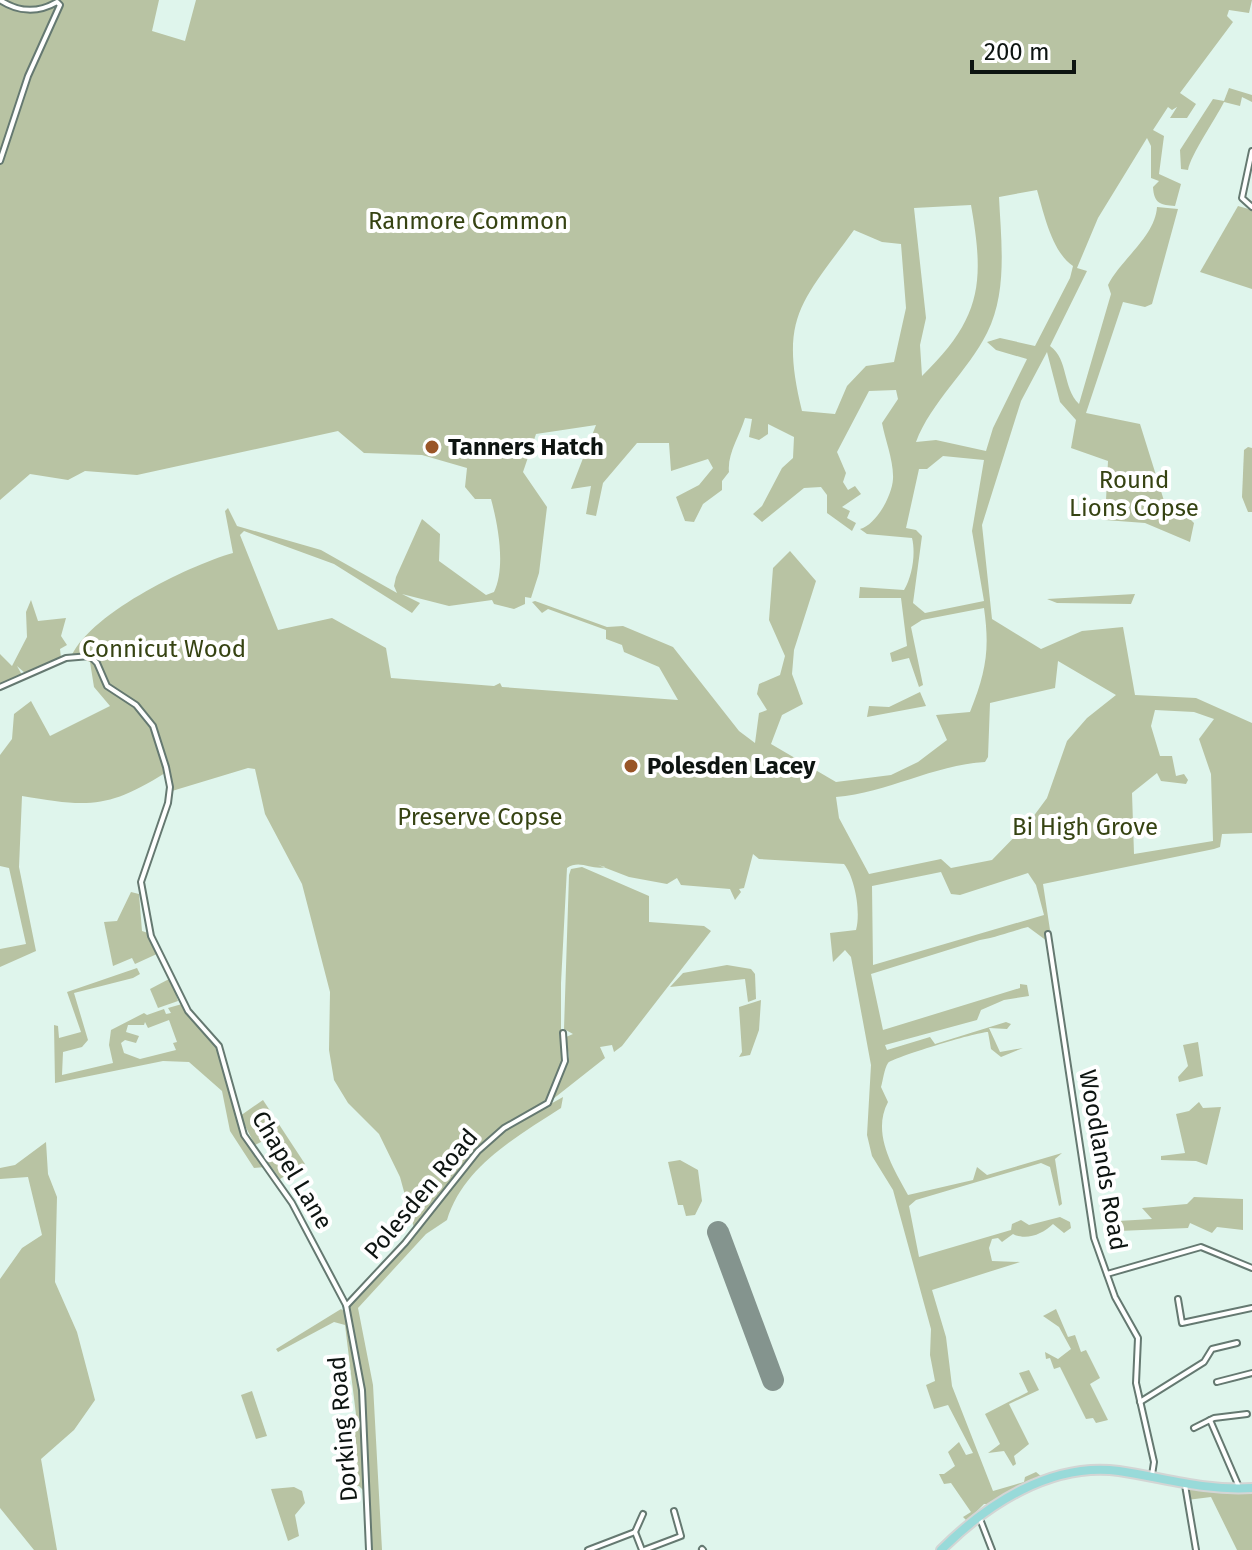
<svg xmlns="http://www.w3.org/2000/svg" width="1252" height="1550" viewBox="0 0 1252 1550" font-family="'Fira Sans',sans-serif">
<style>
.green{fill:#b8c3a3;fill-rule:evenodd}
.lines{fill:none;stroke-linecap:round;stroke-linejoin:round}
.runway{stroke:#84948e;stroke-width:22}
.minor-casing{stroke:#657971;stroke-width:8}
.primary-casing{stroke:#d3d5d4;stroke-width:12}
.minor{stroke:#fff;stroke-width:4}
.primary{stroke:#98dad9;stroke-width:8}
.poi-dot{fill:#995527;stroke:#fff;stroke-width:3}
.labels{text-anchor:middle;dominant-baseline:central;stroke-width:8;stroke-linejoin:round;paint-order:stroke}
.park-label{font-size:24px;fill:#364312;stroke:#fff}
.poi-label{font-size:24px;font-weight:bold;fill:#0d1411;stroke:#fff;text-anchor:start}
.street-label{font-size:24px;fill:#0d1411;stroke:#fff}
</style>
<rect width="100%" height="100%" fill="#dff5ec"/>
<!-- green -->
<g class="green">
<path d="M0,0H159L152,31L185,41L196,0H1252L1249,13L1229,10L1227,16L1233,22L1180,93L1196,104L1187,118H1170L1177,107L1172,110L1168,107L1153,130L1164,136L1159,174L1181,184L1175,206C1161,205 1154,204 1153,187L1159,181L1151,178V146L1147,138L1098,218L1077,268L1087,271L1050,346C1069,360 1062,387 1079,404L1111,294L1108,285C1121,259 1155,237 1157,207L1178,209L1152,304L1145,307L1123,302L1086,413L1140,424L1165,504L1182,511L1194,523L1190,542L1145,523L1105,520L1108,461L1071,448L1076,420L1060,402L1047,352L1021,401L982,525L992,619L1041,649L1082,631L1123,627L1135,695L1196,698L1252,723V833L1222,834L1220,847L1214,849L1043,884L1050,930L1046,932L1047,941L1028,927C1012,931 998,937 980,940L871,974L883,1030L1020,988V984L1027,985L1029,996L1004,1000L981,1010L977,1020L885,1045L887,1050L930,1037L935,1044L1006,1022L1011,1024L1007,1029L989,1028L1000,1052L1023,1048L1001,1057L991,1049L988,1032C976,1032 892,1058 888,1063C884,1069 883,1081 881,1087L888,1102C871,1134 894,1169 908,1195L973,1180L977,1167L987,1175L1062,1153L1055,1159L1062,1204L1059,1206L1050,1167L1041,1163L916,1200L909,1206L919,1257L1011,1230L1012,1224L1021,1220L1029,1225L1060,1217L1070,1222L1071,1228L1064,1233L1053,1224C1043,1234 1026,1241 1013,1234L1002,1242L998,1238L992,1239L989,1248L992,1261L1020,1262L932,1290L946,1337L952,1386L993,1491L1024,1482L1025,1477L1036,1472L1042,1477L991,1504H984L967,1521L963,1517L971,1512L951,1483L944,1484L939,1474H944L955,1466L948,1452L959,1442L966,1455L973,1453L948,1405L934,1409L926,1385L935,1381L930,1355L931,1329L893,1190L872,1156L867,1135L871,1065L851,957L845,950L833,962L830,933L856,930C861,912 855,878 844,864L759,859L753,854L744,888L739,889L741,892L735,900L730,889L681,885L677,878L667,884L629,877L598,865L605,867C593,871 580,859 567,868L561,983V1069L547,1101L481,1145L414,1228L400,1177L379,1134L348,1103L334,1080L329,1050L330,992L302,884L265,814L255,769L248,768L172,791L168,789L165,773C108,809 87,807 22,796L19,867L36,951L0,967V949L26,944L9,868L0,866V755L12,739L14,714L31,701L50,736L110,706L94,687L90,662L81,658L70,660C85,616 187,566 233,553L225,511L228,508L237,526L321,550L397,593L394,586L396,577L422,519L440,534L439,561L486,595L494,592C506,567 498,525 491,499H475L465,487L467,468L422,455L364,453L338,431L137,475L85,471L68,480L30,474L0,500ZM1037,190C1044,214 1052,252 1073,266L1070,278L1035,346L1000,338L987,342L996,350L1027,359L993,428L986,451L936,440L916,442C931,402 968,371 987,333C1008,292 1001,240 999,197ZM971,205C985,284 981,318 922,376L920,345L926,318L914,208ZM854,230L882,242L901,244L906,308L894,362L866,366L847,386L835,414L802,411C779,317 801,303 854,230ZM896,390L898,399L882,423C885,439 894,462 893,479C892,496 876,525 860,529L867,534L912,538C916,554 912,577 904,590L860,587L859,598H901L907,646L890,653L892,662L909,658L919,687L923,685L911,627L922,620L984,608C990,650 986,672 970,712L936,715L947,740L918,762L891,775L836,782L771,744L782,715L803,704L792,674L794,650L816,581L790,551L773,568L769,620L785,656L780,675L759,684L757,694L767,710L759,713L755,743L739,731L673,647L623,626L607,627L535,601L532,602L542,613L548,609L606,630V639L622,645L624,652L659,667L678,700L502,687L500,683L494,686L391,678L386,648L332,618L278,630L240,535L244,531L334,564L412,613L420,603L402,594L449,606L492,600L494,604L514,609L525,604V597L531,598L539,573L547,507L523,472L536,434L596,425L571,489L591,486L586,514L596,516L603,483L637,443H669L671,471L708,459L713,468L699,485L676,497L685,521L694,522L703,504L722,490V481L729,472C727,454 740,435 745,418L752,419L749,437L759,440L768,434V424L794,437L793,458L782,468L762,506L753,514L762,522L804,488L821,487L827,495V513L852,531L856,523L847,518L850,511L842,507L861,494L855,486L848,490L843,482L846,473L837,452L869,391ZM943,456L984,460L972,531L984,601L925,613L913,603L922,536L916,530L906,528L919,469H927ZM1058,661L1116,695L1087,718L1067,741L1047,798L1030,821L992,860L951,868L941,859L869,874L839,818L836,797C887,793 933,765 985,762L988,757L990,703L1055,688ZM1155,710L1194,712L1214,719L1199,739L1211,774L1213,841L1134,854L1132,793L1157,773L1161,781L1186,784L1188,780L1184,774L1176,776L1172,756H1160L1151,726ZM941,872L951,894L960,895L1028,873L1036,885L1044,915L873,965L872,886Z"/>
<path d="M1229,88L1252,95V102L1242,97L1240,106L1224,102C1215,120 1191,154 1188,170L1181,169L1180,150L1213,99L1224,101Z"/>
<polygon points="1238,206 1252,210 1252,289 1200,272"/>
<polygon points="1248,447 1252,448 1252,512 1248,512 1242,497 1244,450"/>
<polygon points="1135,594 1131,604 1057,603 1047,599"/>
<polygon points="31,600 38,621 66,618 61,636 67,645 60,649 61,658 25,673 17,666 22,675 0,687 0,654 12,666 27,637 26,612"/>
<polygon points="920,692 926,706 867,717 869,706 889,707"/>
<polygon points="582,867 649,896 649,922 704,926 711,931 622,1046 614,1052 612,1045 600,1047 605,1058 553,1099 569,1057 566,1037 573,1034 564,1029 569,875 571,869"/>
<polygon points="131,892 139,894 142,931 148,933 159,953 135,964 132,958 113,966 104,922 117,921"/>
<polygon points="727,965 751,969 755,974 756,999 748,1002 745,979 670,987 683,973"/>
<path d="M137,968L140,974L133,978L74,993L88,1040L82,1047L63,1052L62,1075L113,1063L109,1045L111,1030L144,1013L147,1015L164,1009L166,1014L171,1013L168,1008L182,1004L218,1047L243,1135L265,1167L254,1168L230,1131L222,1091L189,1062L163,1061L55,1083L54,1025L58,1026L59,1038L81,1032L67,992ZM169,1020L177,1042L173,1043L176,1050L140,1059L124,1053L121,1043L125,1040L136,1043L139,1036L126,1032L128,1025H144L145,1022L148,1028Z"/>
<polygon points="171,978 178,1001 158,1008 150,989"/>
<polygon points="761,1000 759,1030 750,1055 739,1057 742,1052 739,1007"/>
<polygon points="1198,1042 1203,1076 1179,1082 1178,1077 1188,1066 1183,1045"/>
<path d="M563,1097L561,1108C516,1137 463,1167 447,1220L426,1234L358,1308L373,1385L382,1550H371L364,1395L348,1306L403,1247L480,1151L506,1129Z"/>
<polygon points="263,1100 305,1164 280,1179 265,1158 270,1154 263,1141 255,1145 240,1116"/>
<polygon points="1199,1102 1203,1108 1221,1107 1207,1165 1196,1161 1161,1160 1161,1156 1185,1153 1176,1114 1189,1111"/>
<polygon points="46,1142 48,1174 57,1197 55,1282 77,1332 95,1400 74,1430 41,1459 57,1550 34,1550 0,1508 0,1279 22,1248 42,1235 28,1177 0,1179 0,1168 15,1165"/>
<polygon points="680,1160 698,1170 702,1201 695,1215 686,1216 683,1205 678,1205 668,1162"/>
<polygon points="1194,1197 1243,1199 1243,1230 1217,1227 1212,1233 1190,1223 1188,1228 1119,1231 1118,1221 1152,1219 1142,1208 1187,1204"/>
<polygon points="341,1309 345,1312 361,1393 364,1491 359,1486 348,1486 348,1466 359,1463 348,1463 347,1432 358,1431 345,1325 334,1322 278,1352 276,1349"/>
<polygon points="1056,1309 1068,1337 1075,1335 1081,1352 1086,1350 1100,1378 1090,1384 1108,1420 1096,1423 1093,1418 1086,1419 1060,1367 1054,1369 1050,1358 1046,1359 1045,1352 1058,1359 1071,1349 1059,1327 1043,1316"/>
<polygon points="1029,1370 1039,1390 1009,1404 1029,1444 1014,1456 1016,1464 1013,1466 1004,1451 988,1453 1000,1444 985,1414 1028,1392 1019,1373"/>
<polygon points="252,1391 267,1436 256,1439 241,1395"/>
<polygon points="294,1487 302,1491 305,1503 295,1515 299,1536 288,1541 271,1489"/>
<polygon points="1191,1488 1252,1492 1207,1493 1252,1493 1252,1550 1237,1550 1211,1497 1187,1500 1187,1491"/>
</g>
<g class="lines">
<!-- runway -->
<polyline class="runway" points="718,1232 773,1380"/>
<!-- minor casing -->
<g class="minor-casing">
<g id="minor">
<path d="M0,0C18,12 38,13 57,2L60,5L28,76L0,161"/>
<polyline points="1252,151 1242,198 1252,207"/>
<polyline points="0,687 66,658 90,656 97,663 107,686 136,705 153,726 166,767 170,787 168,803 141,882 151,936 188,1011 219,1046 244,1135 292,1203 346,1305"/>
<polyline points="1048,934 1094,1238 1115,1297 1138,1338 1136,1383 1154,1462 1152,1475"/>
<polyline points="1107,1274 1201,1247 1252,1268"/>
<polyline points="1178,1299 1182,1323 1252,1308"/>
<polyline points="346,1305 362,1390 369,1550"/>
<polyline points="347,1305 405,1243 478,1151 504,1128 548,1103 565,1061 563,1033"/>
<polyline points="1217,1382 1252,1373"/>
<polyline points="1140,1402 1204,1362 1212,1349 1237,1343"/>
<polyline points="1210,1420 1239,1487"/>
<polyline points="1194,1428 1214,1418 1247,1414"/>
<polyline points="1185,1485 1196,1550"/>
<polyline points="980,1519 992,1550"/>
<polyline points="635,1532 643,1514"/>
<polyline points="635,1532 642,1550"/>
<polyline points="702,1549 703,1550"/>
<polyline points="588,1550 635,1532"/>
<polyline points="644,1550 681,1536 674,1511"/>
</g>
</g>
<!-- primary casing -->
<g class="primary-casing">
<path id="primary" d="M941,1550C987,1504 1051,1462 1119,1471C1165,1478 1205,1491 1252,1488"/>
</g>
<!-- minor -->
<use href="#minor" class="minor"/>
<!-- primary -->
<use href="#primary" class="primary"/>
</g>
<!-- markers -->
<g class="poi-dot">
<circle cx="432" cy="447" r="8"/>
<circle cx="631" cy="766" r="8"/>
</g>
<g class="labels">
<!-- park labels -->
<g class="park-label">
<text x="468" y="221">Ranmore Common</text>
<text x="1134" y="480">Round<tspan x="1134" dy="28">Lions Copse</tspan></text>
<text x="164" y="649">Connicut Wood</text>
<text x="480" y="817">Preserve Copse</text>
<text x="1085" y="827">Bi High Grove</text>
</g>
<!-- poi labels -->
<g class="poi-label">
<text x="448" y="447">Tanners Hatch</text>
<text x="647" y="766">Polesden Lacey</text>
</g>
<!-- street labels -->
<g class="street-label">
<text transform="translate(1103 1160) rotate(80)">Woodlands Road</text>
<text transform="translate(292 1170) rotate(59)">Chapel Lane</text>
<text transform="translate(421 1194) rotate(-50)">Polesden Road</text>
<text transform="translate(343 1429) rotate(-95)">Dorking Road</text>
</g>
</g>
<!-- scale -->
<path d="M972 60v12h102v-12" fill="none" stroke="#0d1411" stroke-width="4"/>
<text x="984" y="60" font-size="24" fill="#0d1411" stroke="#ffffff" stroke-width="6" paint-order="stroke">200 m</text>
</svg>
